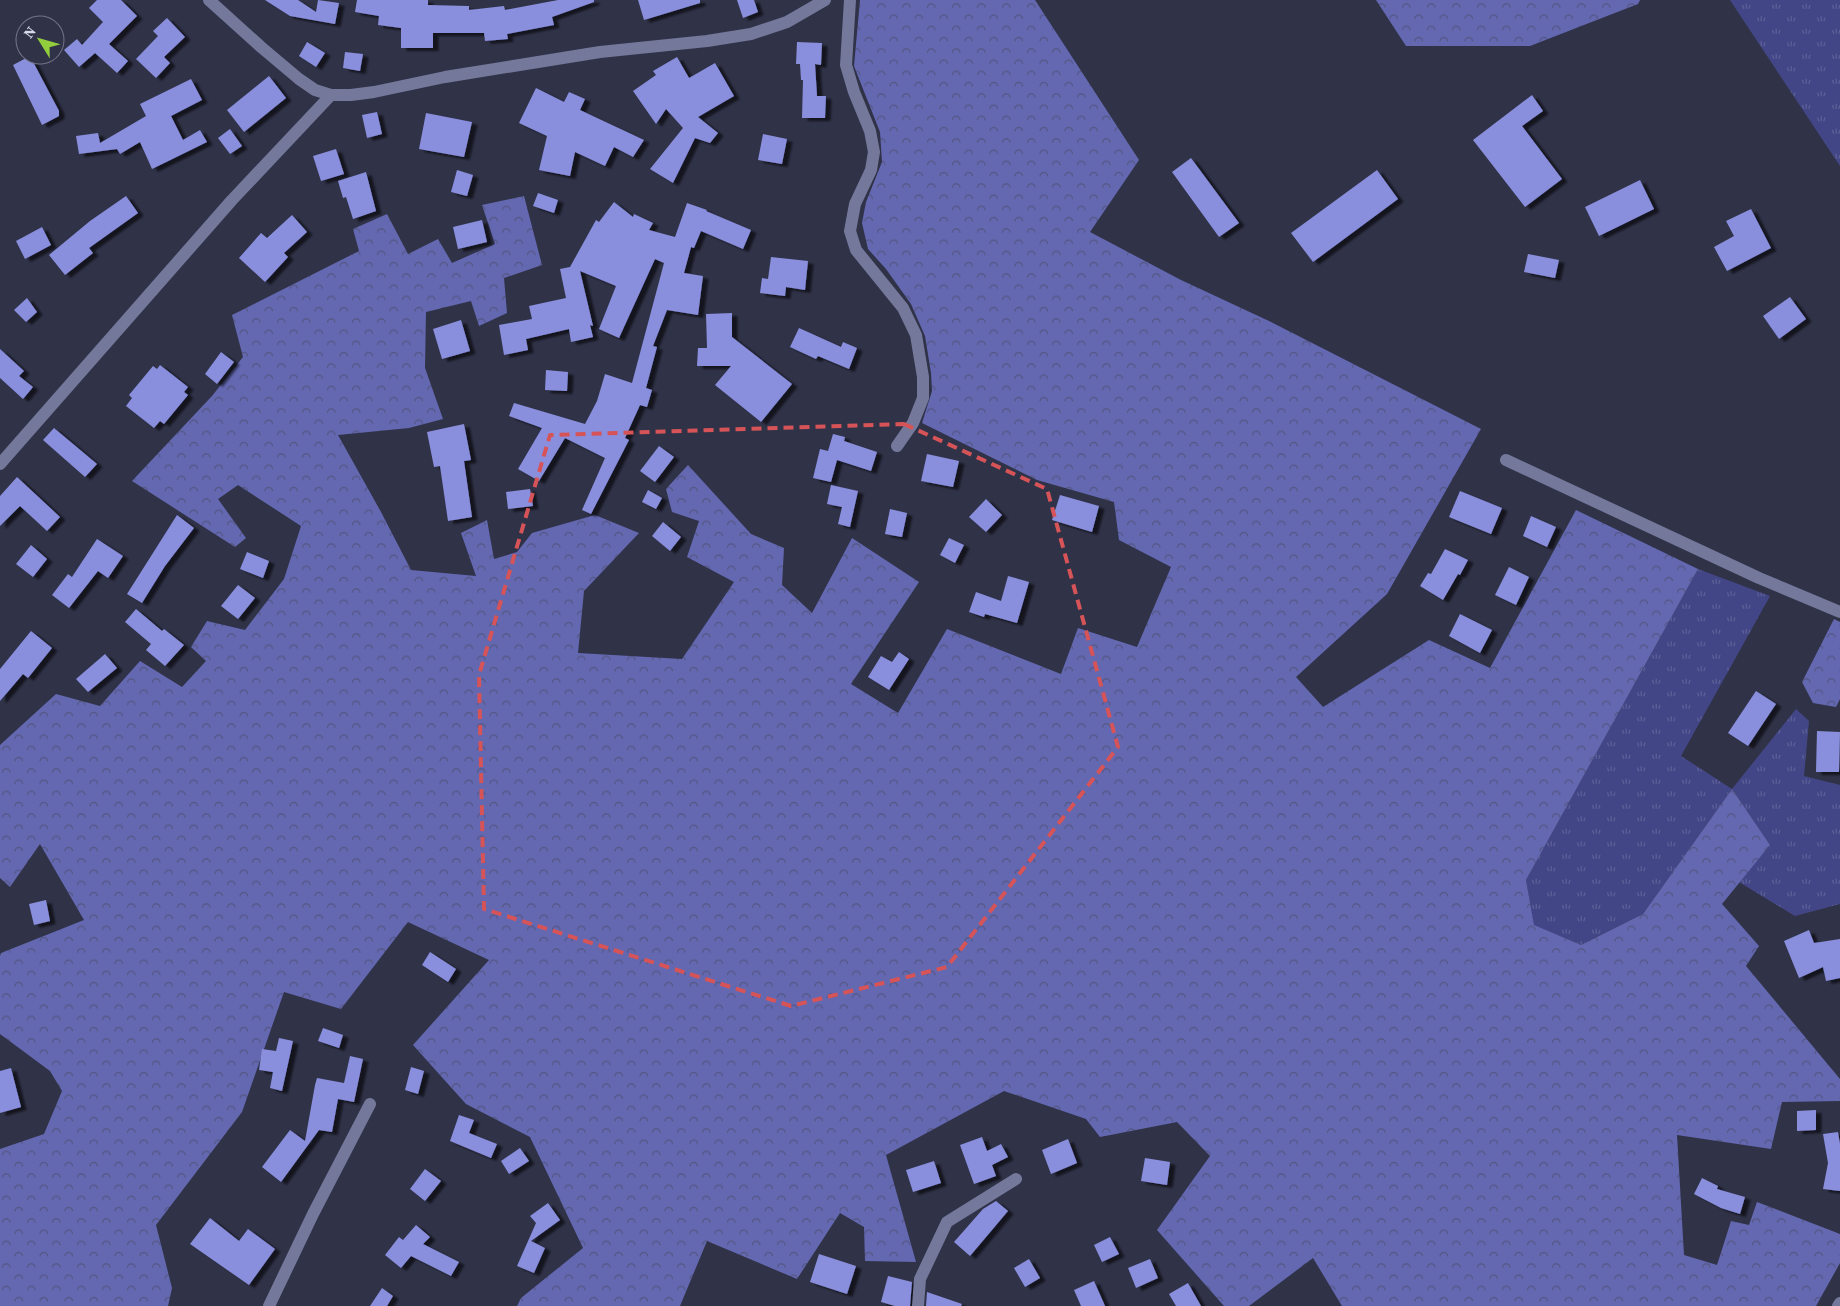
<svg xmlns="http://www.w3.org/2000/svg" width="1840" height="1306" viewBox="0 0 1840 1306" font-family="'Source Serif 4',serif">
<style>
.grass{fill:url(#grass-tufts)}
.forest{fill:url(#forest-crowns)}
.building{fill:#898fdd;filter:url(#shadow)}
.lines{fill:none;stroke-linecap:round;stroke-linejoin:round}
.minor{stroke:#74789a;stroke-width:12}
.marked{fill:none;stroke:#d65458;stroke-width:4;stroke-dasharray:10 6;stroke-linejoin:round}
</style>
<defs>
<pattern id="grass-tufts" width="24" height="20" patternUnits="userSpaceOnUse" patternTransform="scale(1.25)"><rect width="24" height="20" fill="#434686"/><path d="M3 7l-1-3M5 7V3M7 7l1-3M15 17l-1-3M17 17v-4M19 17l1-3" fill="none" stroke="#5d6097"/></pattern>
<pattern id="forest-crowns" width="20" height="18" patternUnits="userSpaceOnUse" patternTransform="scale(1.25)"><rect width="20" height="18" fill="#6368b1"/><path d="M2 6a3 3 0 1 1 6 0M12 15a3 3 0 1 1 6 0" fill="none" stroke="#545681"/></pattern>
<filter id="shadow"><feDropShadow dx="5.5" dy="3" stdDeviation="1" flood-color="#0009"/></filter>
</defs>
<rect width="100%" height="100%" fill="#303248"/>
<!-- grass -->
<g class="grass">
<polygon points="1730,0 1840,0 1840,166"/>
<polygon points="1698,569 1770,596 1681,756 1732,789 1796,709 1809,721 1804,776 1840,785 1840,904 1795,916 1739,882 1770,845 1732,789 1643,914 1581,945 1534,926 1526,880"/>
</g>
<!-- forest -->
<g class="forest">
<polygon points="860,0 1035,0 1139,160 1090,232 1181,280 1269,321 1481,429 1387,594 1296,677 1323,707 1429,640 1490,668 1576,510 1698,569 1526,880 1534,925 1581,945 1643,914 1732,789 1770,845 1722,904 1759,946 1746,966 1840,1079 1840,1101 1782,1102 1771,1149 1677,1135 1684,1255 1717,1265 1731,1221 1749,1225 1757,1202 1840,1234 1840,1263 1816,1306 1342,1306 1313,1258 1249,1306 1224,1306 1157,1230 1210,1156 1177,1122 1100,1137 1086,1119 1004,1091 886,1155 916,1262 865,1261 864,1227 840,1213 797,1279 707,1241 680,1306 517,1306 521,1298 583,1248 530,1137 466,1104 413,1045 489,960 408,922 341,1009 284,992 242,1112 156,1225 172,1288 168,1306 0,1306 0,1149 44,1134 62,1091 50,1071 0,1034 0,956 1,953 84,920 40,844 10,887 0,878 0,745 56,694 100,706 140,661 182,687 206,661 191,647 207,621 245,630 284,579 301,526 238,485 218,499 246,538 235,547 132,481 212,396 243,357 232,315 359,251 353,229 387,214 408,254 438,239 452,263 495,244 482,205 524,196 542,265 504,278 507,313 479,326 471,301 426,312 425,368 443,419 409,428 338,435 381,512 411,570 476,576 461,533 487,520 494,559 517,552 532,533 595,515 639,533 584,591 578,653 682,659 734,582 687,557 699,521 672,512 666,489 688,465 751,534 784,548 782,585 812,613 852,538 919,582 851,684 898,713 947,629 1061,674 1078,628 1137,647 1171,567 1119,540 1114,502 1037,480 922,423 932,391 931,373 925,336 911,304 886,269 868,249 862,223 866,202 882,162 880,132 854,66"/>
<polygon points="1376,0 1640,0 1638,4 1530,46 1406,46"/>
<polygon points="1834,619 1840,622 1840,699 1836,707 1813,703 1802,682"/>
</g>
<!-- building -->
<g class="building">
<polygon points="97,0 121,0 137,16 109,44 128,61 117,73 95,53 79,67 64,50 77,39 82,45 103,22 89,8"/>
<polygon points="265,0 298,0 316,12 318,0 339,3 335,24 290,16"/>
<polygon points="357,0 428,0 428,5 469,6 469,10 504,6 505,10 558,0 594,0 594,2 552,17 554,25 507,34 508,39 485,41 484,33 433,33 433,48 401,48 401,28 378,25 379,16 355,12"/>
<polygon points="638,0 700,0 700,3 644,20"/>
<polygon points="737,0 754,0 758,12 743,18"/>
<polygon points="167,18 185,37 164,57 170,63 156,78 136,59 158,36 153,31"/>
<polygon points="307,42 325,53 316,67 299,56"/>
<polygon points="797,42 822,43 821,65 815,64 817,96 826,96 825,118 802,118 803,80 801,80 800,64 796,64"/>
<polygon points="345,52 363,54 360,71 343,68"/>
<polygon points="30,56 59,111 59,116 42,125 13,65"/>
<polygon points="677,57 689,78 715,63 734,96 698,117 718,133 710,143 695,138 673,183 650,169 683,128 666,109 656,124 633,91 656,75 653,71"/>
<polygon points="269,76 286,98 244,132 227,110"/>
<polygon points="191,79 202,100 171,116 183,140 200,130 207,142 152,169 140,142 120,154 117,149 79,154 76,136 98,133 100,143 146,116 140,104"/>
<polygon points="536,88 564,102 569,92 585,99 580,110 644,140 633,157 614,147 605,166 575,152 570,176 539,170 547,136 519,123"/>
<polygon points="1532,95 1543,111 1522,126 1562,179 1525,207 1473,140"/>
<polygon points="377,112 382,134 367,138 362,115"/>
<polygon points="426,113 472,122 464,157 419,149"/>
<polygon points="230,129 242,146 230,154 218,138"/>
<polygon points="763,134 787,139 782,164 758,160"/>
<polygon points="336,149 344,174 321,181 313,156"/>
<polygon points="1191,158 1239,223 1219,237 1172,172"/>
<polygon points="457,170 473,175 467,196 451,192"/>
<polygon points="1377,170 1398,199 1313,262 1291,233"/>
<polygon points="366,172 376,211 353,219 346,197 343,198 338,181"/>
<polygon points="1640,180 1654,209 1599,236 1585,207"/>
<polygon points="538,193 558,200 554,213 533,206"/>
<polygon points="126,196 138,213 89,248 93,253 65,275 49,255 90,221"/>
<polygon points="614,202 633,217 634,214 653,223 649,230 675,237 687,203 707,210 706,211 751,230 743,249 701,231 694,248 691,247 684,273 703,276 698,315 667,310 653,346 657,347 646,388 652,390 647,407 640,405 625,438 629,440 591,514 582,510 605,458 565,438 539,481 518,469 542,428 509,416 514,403 585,424 597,401 605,374 632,383 664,263 655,259 619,338 599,329 616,286 580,271 593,326 590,325 593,337 571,342 569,329 526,339 528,350 504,355 499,325 532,319 529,306 566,298 560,269 570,267 596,220 599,222"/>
<polygon points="1751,209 1771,248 1727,271 1714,247 1734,236 1726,221"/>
<polygon points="292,215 307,232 284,253 288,257 265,282 239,258 261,233 267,238"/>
<polygon points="482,220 487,242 458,249 453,227"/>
<polygon points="42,227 51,245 25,259 16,241"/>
<polygon points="1528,254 1559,260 1555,278 1524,272"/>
<polygon points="771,257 808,261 805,290 786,287 785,296 760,293 762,278 768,279"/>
<polygon points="1790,297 1806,319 1779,339 1763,316"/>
<polygon points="27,298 37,312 26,322 14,310"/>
<polygon points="732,313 732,337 792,384 761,422 715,385 731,366 697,366 698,348 707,348 706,314"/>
<polygon points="461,320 470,351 442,359 433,329"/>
<polygon points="799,328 841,347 843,342 857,348 849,369 818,356 816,359 790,347"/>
<polygon points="0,349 24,371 19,376 33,387 23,399 0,378"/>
<polygon points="221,352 234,362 217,384 205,374"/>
<polygon points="160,365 188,387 184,392 188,395 164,424 160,421 154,428 126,406 132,398 129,395 153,366 157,369"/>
<polygon points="546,370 568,372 567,391 545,390"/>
<polygon points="464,424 471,460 464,461 472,517 448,521 440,466 434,467 427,432"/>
<polygon points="54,428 97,464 85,477 43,440"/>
<polygon points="833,434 845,437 844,441 877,452 871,471 837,460 831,482 813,478 820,449 828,451"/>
<polygon points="659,446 674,457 655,482 640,471"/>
<polygon points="927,454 959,461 953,487 921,481"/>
<polygon points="17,477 60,517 47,531 20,506 0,526 0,496"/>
<polygon points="831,485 858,491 850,527 838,524 842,507 827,504"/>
<polygon points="530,489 533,506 508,509 506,492"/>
<polygon points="648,490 662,498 656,509 642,502"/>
<polygon points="1460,491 1502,508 1491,534 1449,517"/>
<polygon points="1060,495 1099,506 1092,532 1052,520"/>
<polygon points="986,499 1002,515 986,532 969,517"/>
<polygon points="890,509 907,513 902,537 885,534"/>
<polygon points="177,515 194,528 165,566 142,603 127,594"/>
<polygon points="1531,516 1556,527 1547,547 1523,536"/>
<polygon points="663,522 681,537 670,551 652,536"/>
<polygon points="949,538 964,545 955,563 940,555"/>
<polygon points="97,539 123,556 108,578 98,571 69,608 52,595 68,574 72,577"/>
<polygon points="31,545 47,559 33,577 16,564"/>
<polygon points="1445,549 1468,560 1460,575 1458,574 1443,600 1420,586 1428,573 1431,574"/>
<polygon points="247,552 269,561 263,578 240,569"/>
<polygon points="1509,567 1529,577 1516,605 1495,595"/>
<polygon points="1008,576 1029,582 1017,623 985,614 984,617 969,612 976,592 1001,601"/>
<polygon points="238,585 255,598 238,619 221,606"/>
<polygon points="136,609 162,631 164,629 184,645 165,666 146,650 151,644 125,622"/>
<polygon points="1460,614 1492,630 1480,653 1449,636"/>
<polygon points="31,631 52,648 28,678 23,674 0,701 0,669"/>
<polygon points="899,652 909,659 889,690 868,677 881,656 892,662"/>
<polygon points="105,654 117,668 88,692 76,679"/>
<polygon points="1756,691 1776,704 1748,746 1728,733"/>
<polygon points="1817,731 1840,732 1839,772 1816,772"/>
<polygon points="46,900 50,921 34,925 29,904"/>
<polygon points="1809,930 1814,943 1840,939 1840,978 1826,981 1823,967 1799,978 1784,941"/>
<polygon points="430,952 456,969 448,982 422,965"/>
<polygon points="323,1028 343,1035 339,1048 318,1041"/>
<polygon points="279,1038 293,1041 282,1091 270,1088 273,1072 259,1070 262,1049 276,1051"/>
<polygon points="350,1056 363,1059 354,1102 338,1099 332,1132 319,1130 281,1182 262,1167 290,1130 305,1141 315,1085 317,1078 344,1083"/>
<polygon points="411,1067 424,1071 418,1094 405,1090"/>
<polygon points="11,1068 21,1107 0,1113 0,1071"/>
<polygon points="1816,1110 1816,1130 1797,1131 1797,1111"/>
<polygon points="459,1115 474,1120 469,1133 497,1144 491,1158 450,1141"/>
<polygon points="1838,1132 1840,1144 1840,1191 1823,1189 1828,1163 1823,1134"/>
<polygon points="982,1137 987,1151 1001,1144 1008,1157 992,1165 996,1176 974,1184 960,1145"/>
<polygon points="1068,1139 1077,1163 1051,1174 1042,1150"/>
<polygon points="520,1148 529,1161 509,1174 501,1161"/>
<polygon points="1145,1158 1170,1162 1167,1185 1141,1181"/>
<polygon points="934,1161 941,1183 913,1192 906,1170"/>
<polygon points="425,1169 441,1181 425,1201 410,1189"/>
<polygon points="1702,1178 1718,1186 1717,1189 1745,1197 1740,1214 1721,1208 1694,1194"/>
<polygon points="996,1201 1008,1211 970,1256 954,1242 983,1209"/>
<polygon points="548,1203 560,1220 531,1241 545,1248 534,1273 517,1266 536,1223 530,1216"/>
<polygon points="210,1218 239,1241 248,1229 275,1249 249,1285 190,1244"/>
<polygon points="416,1225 430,1237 423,1244 459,1262 451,1276 411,1256 401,1268 385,1255 399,1237 403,1240"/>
<polygon points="1110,1237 1119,1254 1102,1262 1094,1245"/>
<polygon points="819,1254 856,1266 847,1294 810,1282"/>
<polygon points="1029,1259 1040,1278 1025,1287 1014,1268"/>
<polygon points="1150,1259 1158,1278 1136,1288 1128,1268"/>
<polygon points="888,1276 912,1282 910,1306 895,1306 881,1302"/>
<polygon points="1094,1281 1105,1306 1081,1306 1074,1290"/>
<polygon points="1188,1283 1201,1306 1176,1306 1169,1294"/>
<polygon points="382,1288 393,1296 387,1306 370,1306"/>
<polygon points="927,1292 962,1304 961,1306 926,1306"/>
</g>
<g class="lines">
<!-- minor -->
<g class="minor">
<polyline points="209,0 261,47 299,79 315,90 331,95 351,95 374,92 445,77 600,52 707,41 751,34 787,22 825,0"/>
<polyline points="850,0 846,65 854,92 870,131 874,152 871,170 855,204 850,231 856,250 903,308 916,335 923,377 923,398 913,423 897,446"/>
<polyline points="1506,460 1759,578 1840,612"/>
<polyline points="0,464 232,200 331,95"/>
<polyline points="269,1306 313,1214 370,1104"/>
<polyline points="918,1306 920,1279 947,1222 1016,1179"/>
<polyline points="1838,1306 1840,1303"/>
</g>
</g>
<!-- marked area -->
<path class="marked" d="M904,424L1047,489L1118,747L947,967L791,1006L484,909L479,675L550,435Z"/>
<!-- north arrow -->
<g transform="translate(40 40) rotate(307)"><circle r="24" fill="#303248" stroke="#737588"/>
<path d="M0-4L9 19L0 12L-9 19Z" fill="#92cd3e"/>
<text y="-8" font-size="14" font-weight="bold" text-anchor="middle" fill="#d8dae8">N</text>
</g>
</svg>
